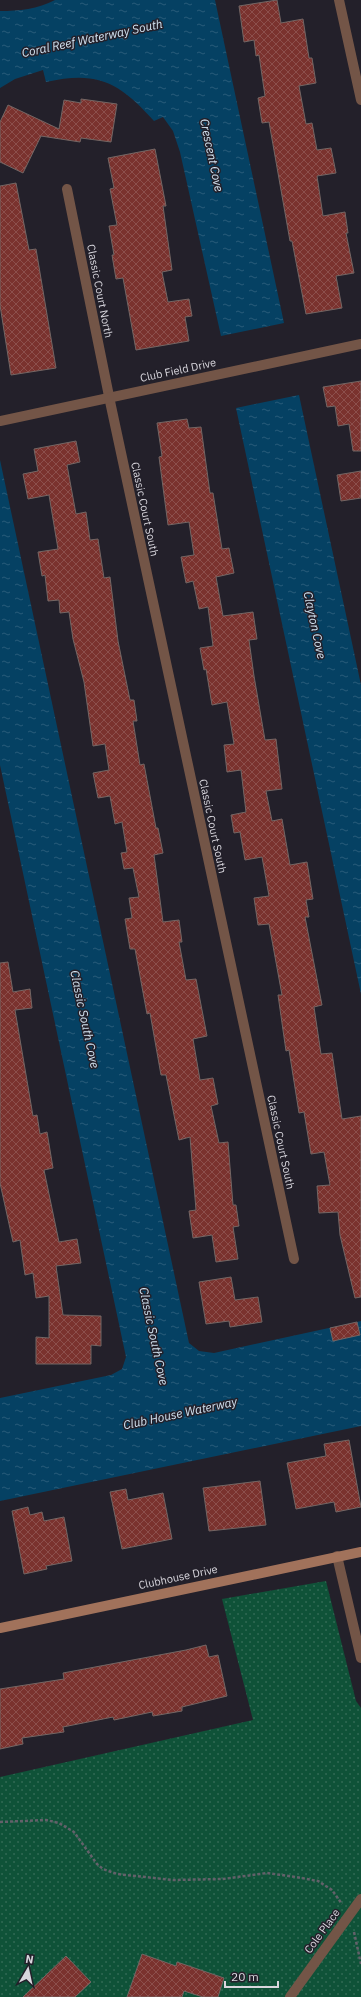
<svg xmlns="http://www.w3.org/2000/svg" width="361" height="1997" viewBox="0 0 361 1997" font-family="'IBM Plex Sans',sans-serif">
<style>
.grass{fill:url(#grass-dots)}
.water{fill:url(#water-ripples)}
.building{fill:url(#building-cross-hatch);stroke:#736664}
.lines{fill:none;stroke-linecap:round;stroke-linejoin:round}
.path{stroke:#63616a;stroke-width:2.5;stroke-dasharray:3 2;stroke-linecap:butt}
.street{stroke:#735547;stroke-width:10}
.secondary{stroke:#a1725b;stroke-width:10}
.labels{text-anchor:middle;dominant-baseline:central;stroke-width:3;stroke-linejoin:round;paint-order:stroke}
.street-label{font-size:11px;fill:#d8d6dd;stroke:#23202a}
.water-label{font-size:12px;font-style:italic;fill:#d2e3f1;stroke:#23202a}
</style>
<defs>
<pattern id="grass-dots" width="8" height="8" patternUnits="userSpaceOnUse"><rect width="8" height="8" fill="#0f5238"/><path d="M2 2h.1M6 6h.1" fill="none" stroke="#316a54" stroke-width="1.8" stroke-linecap="round"/></pattern>
<pattern id="water-ripples" width="26" height="14" patternUnits="userSpaceOnUse"><rect width="26" height="14" fill="#054163"/><path d="M2 4q2-2 4 0t4 0M15 11q2-2 4 0t4 0" fill="none" stroke="#295c79"/></pattern>
<pattern id="building-cross-hatch" width="8" height="8" patternUnits="userSpaceOnUse"><rect width="8" height="8" fill="#7a322e"/><path d="M0 0l8 8M0 8l8-8" fill="none" stroke="#8c4f4c"/></pattern>
</defs>
<rect width="100%" height="100%" fill="#23202a"/>
<!-- grass -->
<polygon class="grass" points="326,1581 356,1701 361,1708 361,1997 0,1997 0,1777 253,1720 222,1599"/>
<!-- water -->
<g class="water">
<path d="M55,0H215L284,323L221,336L180,152L173,131L163,117L154,121C120,83 98,70 46,82L43,70L15,79L0,88V11C19,11 38,9 55,0Z"/>
<polygon points="299,395 361,685 361,994 236,408"/>
<polygon points="0,460 189,1343 199,1351 214,1353 361,1321 361,1426 0,1501 0,1398 111,1375 122,1369 126,1357 0,765"/>
</g>
<!-- building -->
<g class="building">
<polygon points="277,0 281,23 303,19 309,58 312,58 316,83 299,86 306,124 312,123 317,150 331,148 336,173 317,176 323,216 345,212 348,233 346,233 354,273 336,276 342,308 306,314 292,241 290,241 269,122 262,123 258,98 265,96 259,55 256,56 254,40 244,42 239,6"/>
<polygon points="81,99 117,104 111,142 81,138 80,142 41,136 23,173 0,162 0,122 8,105 59,129 64,100 81,103"/>
<polygon points="155,149 166,206 163,206 172,270 162,272 168,302 189,299 192,316 185,317 189,341 136,350 123,278 116,279 112,255 114,255 109,226 117,225 110,189 114,188 108,158"/>
<polygon points="16,183 29,250 36,249 56,368 11,375 0,305 0,186"/>
<polygon points="361,381 361,451 353,451 349,424 338,426 335,406 327,407 323,387"/>
<polygon points="187,419 189,428 201,427 210,493 213,493 222,549 229,548 234,573 216,577 223,616 253,612 257,639 249,640 254,676 265,740 276,739 282,789 266,791 272,821 282,819 290,865 307,862 313,899 306,900 309,917 305,917 322,1005 314,1007 321,1054 332,1053 342,1119 361,1116 361,1297 355,1298 340,1235 338,1212 319,1213 317,1186 330,1185 324,1152 311,1154 304,1112 299,1113 289,1050 286,1051 278,995 282,995 269,924 258,925 254,898 269,896 262,857 245,860 240,832 234,833 231,815 246,812 241,770 227,772 224,745 234,744 227,702 212,705 206,669 204,670 200,648 213,646 208,607 199,609 193,581 186,583 181,557 194,555 189,522 168,525 159,457 162,456 157,423"/>
<polygon points="76,441 80,462 67,465 76,514 86,512 90,540 98,539 104,578 110,577 118,641 130,700 134,700 137,721 133,721 140,765 144,764 156,828 158,828 163,853 154,855 163,922 179,920 182,942 179,942 186,980 196,979 207,1036 193,1039 200,1080 213,1078 218,1104 211,1106 219,1143 228,1142 233,1205 236,1205 239,1226 233,1227 238,1259 216,1262 212,1235 193,1238 189,1211 196,1210 190,1137 179,1140 166,1075 161,1075 150,1013 147,1014 135,949 130,949 125,919 132,918 129,898 139,897 133,868 124,869 121,853 127,852 122,822 115,824 110,796 98,798 93,773 109,770 105,744 93,746 84,682 73,639 69,612 60,613 59,600 48,601 45,575 42,576 38,552 58,549 49,495 28,499 23,474 38,471 34,449"/>
<polygon points="361,471 361,498 341,501 337,475"/>
<polygon points="8,962 13,992 30,989 32,1008 15,1010 33,1116 37,1115 40,1134 47,1132 53,1168 44,1170 59,1242 77,1239 81,1263 56,1266 63,1315 101,1316 101,1346 91,1345 91,1364 36,1364 36,1337 49,1338 49,1296 36,1298 33,1273 25,1275 20,1240 13,1242 0,1183 0,963"/>
<polygon points="231,1277 235,1300 258,1297 262,1322 230,1327 229,1321 206,1324 199,1282"/>
<polygon points="357,1322 360,1335 333,1341 330,1328"/>
<polygon points="349,1440 361,1507 336,1512 334,1502 296,1509 287,1463 326,1456 324,1444"/>
<polygon points="260,1481 266,1525 209,1531 203,1488"/>
<polygon points="126,1489 128,1500 163,1493 172,1539 122,1549 110,1492"/>
<polygon points="28,1507 30,1515 42,1512 44,1521 64,1517 72,1561 46,1566 47,1569 24,1574 12,1511"/>
<polygon points="206,1645 209,1657 218,1655 227,1696 182,1707 182,1711 153,1716 152,1712 114,1720 113,1717 63,1727 64,1732 22,1738 23,1744 0,1749 0,1689 64,1679 63,1673 186,1650"/>
<polygon points="142,1954 176,1966 177,1962 224,1978 218,1997 203,1997 184,1991 182,1997 127,1997"/>
<polygon points="66,1956 91,1982 75,1997 23,1997"/>
</g>
<g class="lines">
<!-- path -->
<g class="path">
<polyline points="0,1822 46,1820 59,1823 74,1832 97,1864 103,1869 117,1874 173,1880 223,1879 267,1873 296,1877 318,1881 332,1890 342,1904"/>
<polyline points="354,1932 361,1964"/>
</g>
<!-- street -->
<g class="street">
<polyline points="339,0 361,100"/>
<polyline points="67,189 111,406 294,1259"/>
<polyline points="0,421 361,344"/>
<polyline points="337,1556 361,1658"/>
<polyline points="290,1997 361,1899"/>
</g>
<!-- secondary -->
<polyline class="secondary" points="0,1628 361,1552"/>
</g>
<g class="labels">
<!-- street labels -->
<g class="street-label">
<text transform="translate(100 291) rotate(79)">Classic Court North</text>
<text transform="translate(178 370) rotate(-12)">Club Field Drive</text>
<text transform="translate(145 509) rotate(78)">Classic Court South</text>
<text transform="translate(213 826) rotate(78)">Classic Court South</text>
<text transform="translate(281 1142) rotate(78)">Classic Court South</text>
<text transform="translate(178 1577) rotate(-12)">Clubhouse Drive</text>
<text transform="translate(322 1931) rotate(-54)">Cole Place</text>
</g>
<!-- water labels -->
<g class="water-label">
<text transform="translate(92 38) rotate(-12)">Coral Reef Waterway South</text>
<text transform="translate(212 155) rotate(78)">Crescent Cove</text>
<text transform="translate(315 625) rotate(78)">Clayton Cove</text>
<text transform="translate(85 1019) rotate(78)">Classic South Cove</text>
<text transform="translate(154 1336) rotate(78)">Classic South Cove</text>
<text transform="translate(180 1413) rotate(-12)">Club House Waterway</text>
</g>
</g>
<!-- north arrow -->
<g transform="translate(28 1969) rotate(9)" stroke="#23202a" stroke-width="3" paint-order="stroke">
<path d="M0-3L7 15L0 10L-7 15Z" fill="#d8d6dd"/>
<text y="-6" font-size="11" font-weight="bold" text-anchor="middle" fill="#d8d6dd">N</text>
</g>
<!-- scale -->
<path d="M225 1981v6h53v-6" fill="none" stroke="#d8d6dd" stroke-width="2"/>
<text x="231" y="1981" font-size="12" fill="#d8d6dd" stroke="#23202a" stroke-width="3" paint-order="stroke">20 m</text>
</svg>
